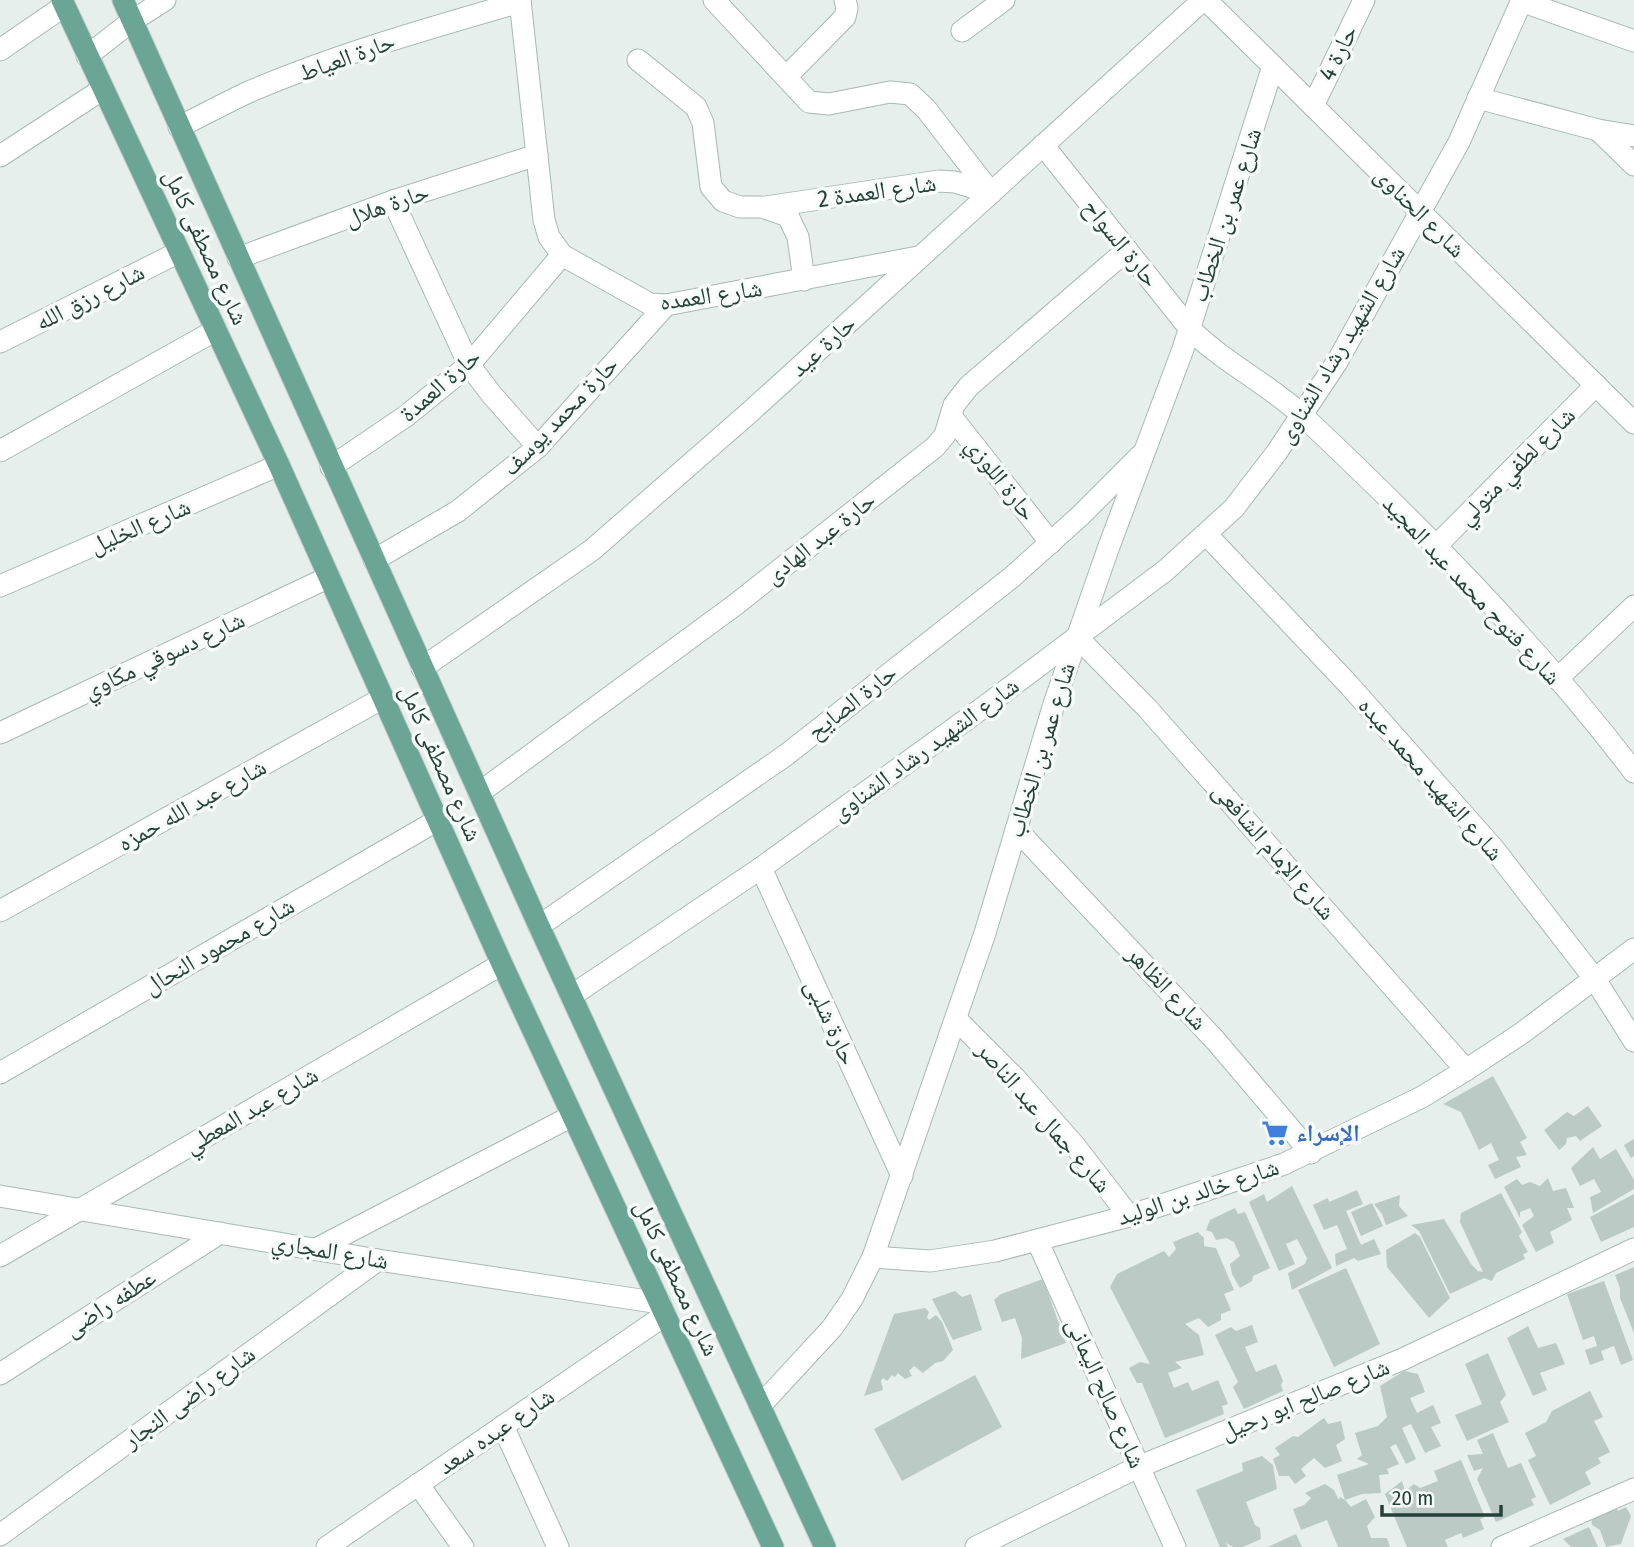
<svg xmlns="http://www.w3.org/2000/svg" width="1634" height="1547" viewBox="0 0 1634 1547" font-family="'Fira Sans Condensed','Noto Naskh Arabic',sans-serif">
<style>
.building{fill:#bbcac4}
.lines{fill:none;stroke-linecap:round;stroke-linejoin:round}
.minor-casing{stroke:#a8b8b2;stroke-width:23}
.primary-casing{stroke:#c2cac8;stroke-width:23}
.minor{stroke:#fff;stroke-width:21}
.primary{stroke:#6aa596;stroke-width:21}
.labels{text-anchor:middle;dominant-baseline:central;stroke-width:7;stroke-linejoin:round;paint-order:stroke}
.street-label{font-size:24px;fill:#24423a;stroke:#f7fbf9}
.shop-label{font-size:24px;font-weight:bold;fill:#366cbe;stroke:#f7fbf9;text-anchor:start}
</style>
<rect width="100%" height="100%" fill="#e6efeb"/>
<!-- building -->
<g class="building">
<polygon points="1493,1076 1527,1138 1520,1142 1527,1155 1516,1157 1521,1167 1495,1179 1488,1165 1499,1160 1491,1143 1479,1150 1461,1112 1443,1104"/>
<polygon points="1588,1106 1602,1126 1580,1141 1576,1136 1567,1138 1566,1144 1559,1150 1544,1130 1567,1112 1574,1116"/>
<polygon points="1634,1139 1634,1156 1631,1158 1624,1145"/>
<polygon points="1593,1147 1600,1159 1616,1149 1634,1180 1634,1189 1593,1213 1590,1197 1601,1192 1594,1179 1580,1186 1571,1168"/>
<polygon points="1548,1178 1553,1191 1566,1188 1574,1208 1567,1208 1572,1220 1550,1232 1554,1243 1536,1252 1522,1225 1534,1216 1530,1208 1520,1212 1520,1218 1504,1187 1517,1179 1522,1185 1530,1182 1540,1186"/>
<polygon points="1292,1186 1332,1268 1292,1290 1288,1273 1305,1264 1307,1258 1297,1239 1286,1244 1295,1264 1279,1271 1249,1202 1264,1194 1267,1202"/>
<polygon points="1357,1190 1363,1204 1346,1211 1361,1245 1374,1239 1381,1254 1358,1261 1354,1258 1336,1266 1335,1254 1347,1249 1337,1225 1324,1230 1313,1205 1328,1198 1329,1202"/>
<polygon points="1501,1193 1522,1232 1519,1236 1528,1252 1523,1254 1525,1259 1496,1273 1492,1281 1484,1278 1450,1294 1419,1231 1411,1225 1444,1219 1471,1264 1478,1271 1483,1272 1460,1222 1461,1213"/>
<polygon points="1634,1194 1634,1227 1601,1242 1590,1217"/>
<polygon points="1400,1195 1399,1206 1408,1216 1386,1225 1382,1214 1374,1204"/>
<polygon points="1372,1203 1383,1226 1361,1236 1351,1212"/>
<polygon points="1235,1208 1238,1214 1245,1212 1270,1268 1253,1276 1252,1281 1240,1288 1232,1274 1230,1264 1240,1256 1234,1242 1226,1238 1216,1240 1212,1232 1206,1230 1210,1220"/>
<polygon points="1198,1232 1204,1238 1204,1246 1216,1248 1234,1290 1224,1294 1231,1310 1221,1314 1221,1320 1208,1327 1199,1318 1185,1324 1199,1335 1204,1355 1175,1362 1182,1368 1168,1373 1174,1388 1188,1382 1192,1391 1218,1380 1228,1404 1222,1406 1224,1414 1165,1438 1142,1383 1137,1383 1129,1368 1140,1362 1150,1364 1110,1287 1117,1274 1164,1251 1169,1257 1176,1249 1173,1242"/>
<polygon points="1415,1233 1420,1237 1450,1298 1429,1318 1387,1267 1386,1250"/>
<polygon points="1634,1267 1634,1333 1620,1298 1620,1288 1615,1275"/>
<polygon points="1346,1268 1380,1344 1334,1367 1298,1290"/>
<polygon points="1043,1279 1066,1343 1021,1359 1022,1338 1015,1318 1002,1322 994,1300 1001,1294"/>
<polygon points="1604,1281 1633,1360 1621,1365 1614,1346 1601,1351 1604,1360 1590,1365 1585,1350 1597,1346 1594,1336 1583,1340 1567,1294"/>
<polygon points="955,1291 962,1297 971,1294 982,1330 953,1340 932,1299"/>
<polygon points="925,1308 929,1312 927,1317 929,1320 936,1315 942,1322 953,1350 943,1361 935,1363 923,1373 914,1366 909,1371 912,1376 905,1379 898,1373 895,1377 892,1375 887,1381 883,1378 881,1381 883,1390 864,1396 894,1314"/>
<polygon points="1252,1325 1258,1342 1245,1347 1256,1372 1276,1364 1283,1381 1281,1385 1283,1391 1244,1409 1233,1387 1238,1382 1215,1335 1231,1327 1236,1331"/>
<polygon points="1528,1326 1538,1348 1556,1343 1565,1364 1540,1373 1547,1390 1533,1396 1507,1338"/>
<polygon points="1488,1353 1506,1395 1500,1402 1509,1422 1467,1441 1455,1415 1482,1404 1465,1364"/>
<polygon points="1404,1371 1418,1374 1425,1392 1410,1398 1417,1413 1433,1405 1441,1423 1431,1427 1441,1446 1425,1453 1411,1424 1402,1428 1416,1459 1406,1464 1396,1444 1390,1447 1399,1464 1387,1469 1389,1474 1379,1475 1381,1493 1362,1494 1345,1500 1351,1507 1366,1499 1375,1517 1367,1526 1371,1538 1387,1538 1390,1547 1338,1547 1327,1520 1301,1530 1293,1509 1304,1505 1311,1498 1305,1493 1325,1484 1334,1490 1339,1500 1340,1497 1345,1500 1337,1475 1369,1464 1357,1459 1362,1455 1355,1433 1378,1426 1387,1417 1380,1386"/>
<polygon points="975,1375 1002,1427 902,1481 874,1429"/>
<polygon points="1590,1391 1603,1417 1594,1421 1610,1452 1598,1458 1601,1463 1585,1472 1591,1484 1550,1505 1528,1460 1536,1456 1525,1433 1546,1422 1552,1411"/>
<polygon points="1324,1418 1328,1424 1341,1421 1345,1439 1336,1445 1342,1461 1325,1468 1314,1458 1301,1469 1306,1476 1295,1484 1289,1476 1279,1476 1273,1459 1280,1455 1275,1448 1293,1436 1298,1437"/>
<polygon points="1493,1433 1508,1468 1521,1463 1536,1497 1531,1499 1534,1505 1496,1522 1477,1479 1483,1468 1474,1471 1467,1455 1483,1454 1477,1440"/>
<polygon points="1262,1456 1273,1465 1277,1489 1246,1502 1255,1525 1260,1528 1261,1539 1243,1547 1233,1547 1226,1543 1228,1547 1220,1547 1196,1490 1243,1471 1242,1463"/>
<polygon points="1461,1460 1485,1517 1480,1519 1484,1529 1463,1538 1461,1533 1445,1540 1448,1547 1407,1547 1385,1494 1402,1481 1405,1491 1414,1484 1420,1488 1438,1481 1434,1471"/>
<polygon points="1615,1503 1618,1511 1626,1507 1631,1516 1621,1544 1606,1547 1600,1530 1592,1525 1591,1515"/>
<polygon points="1589,1527 1598,1547 1571,1547 1563,1539"/>
<polygon points="1296,1534 1302,1547 1268,1547"/>
</g>
<g class="lines">
<!-- minor casing -->
<g class="minor-casing">
<g id="minor">
<polyline points="520,0 544,220 549,237 562,255 650,304 666,305 918,257"/>
<polyline points="714,0 809,102 829,104 890,92 910,94 926,109 991,193"/>
<polyline points="1206,0 1634,423"/>
<polyline points="1521,1 1634,41"/>
<polyline points="962,31 1004,0"/>
<polyline points="0,50 64,6"/>
<polyline points="87,56 132,21 165,0"/>
<polyline points="638,60 696,107 703,123 711,187 723,201 740,207 762,207 788,216 798,237 804,280"/>
<polyline points="786,77 845,17 847,8 845,0"/>
<polyline points="1478,98 1598,130 1634,136"/>
<polyline points="1313,106 1364,0"/>
<path d="M179,127C203,115 227,102 251,91C338,54 430,28 520,2"/>
<polyline points="1598,130 1634,165"/>
<path d="M1043,145L1190,329C1224,363 1269,384 1304,417C1421,527 1536,644 1634,772"/>
<polyline points="0,156 103,89"/>
<polyline points="393,201 469,365 492,395 538,447"/>
<polyline points="766,207 939,181 955,182 991,193"/>
<polyline points="238,258 393,201 537,155"/>
<polyline points="0,342 179,252"/>
<polyline points="951,416 1051,543"/>
<polyline points="0,451 216,330"/>
<polyline points="331,467 406,416 469,365 562,255"/>
<polyline points="1206,534 1349,685 1494,849 1594,978 1634,1041"/>
<polyline points="1435,547 1596,385"/>
<polyline points="374,560 458,511 538,447 666,305"/>
<polyline points="0,586 279,465"/>
<polyline points="1077,637 1147,708 1466,1070"/>
<polyline points="422,668 592,550 750,412 1203,0"/>
<polyline points="1557,679 1634,606"/>
<polyline points="0,733 329,577"/>
<polyline points="479,793 735,605 935,447 945,435 954,405 969,386 1127,250"/>
<polyline points="1016,829 1215,1040 1311,1153"/>
<polyline points="761,868 902,1176"/>
<polyline points="0,911 383,698"/>
<polyline points="539,926 786,755 1012,577 1080,516 1140,456"/>
<polyline points="571,996 761,868 992,701 1166,570 1234,508 1277,452 1337,362 1459,142 1522,0"/>
<polyline points="956,1019 1016,1079 1075,1146 1129,1216"/>
<polyline points="0,1073 438,820"/>
<polyline points="0,1196 378,1260 660,1303"/>
<polyline points="1037,1240 1175,1547"/>
<polyline points="316,1249 572,1116"/>
<polyline points="0,1256 502,964"/>
<polyline points="873,1257 930,1261 995,1251 1129,1216 1284,1164 1422,1097 1466,1070 1522,1033 1634,949"/>
<polyline points="0,1374 220,1233"/>
<polyline points="760,1406 832,1328 852,1299 873,1257 985,933 1054,704 1108,549 1183,349 1273,66"/>
<polyline points="503,1426 558,1547"/>
<polyline points="418,1484 463,1547"/>
<polyline points="0,1535 378,1260"/>
<polyline points="327,1547 665,1315"/>
<polyline points="976,1547 1138,1467 1403,1359 1634,1249"/>
<polyline points="1502,1547 1634,1489"/>
</g>
</g>
<!-- primary casing -->
<g class="primary-casing">
<g id="primary">
<polyline points="62,0 279,465 502,964 773,1547"/>
<polyline points="123,0 539,926 825,1547"/>
</g>
</g>
<!-- minor -->
<use href="#minor" class="minor"/>
<!-- primary -->
<use href="#primary" class="primary"/>
</g>
<!-- icons -->
<defs>
<g id="supermarket-bare" transform="scale(2.1)"><path d="M-6-5.5h2.5l.6 2H6L4.5 2H-2.5L-4.4-4H-6ZM-1.5 3.2a1.3 1.3 0 1 0 .1 0ZM3 3.2a1.3 1.3 0 1 0 .1 0Z" fill="#3f7fe0" stroke="#f7fbf9" stroke-width="2.5" paint-order="stroke"/></g>
</defs>
<g fill-rule="evenodd">
<use href="#supermarket-bare" x="1275" y="1133"/>
</g>
<g class="labels">
<!-- street labels -->
<g class="street-label">
<text transform="translate(1338 53) rotate(-64)">حارة 4</text>
<text transform="translate(347 57) rotate(-20)">حارة العياط</text>
<text transform="translate(877 191) rotate(-8)">شارع العمدة 2</text>
<text transform="translate(387 205) rotate(-19)">حارة هلال</text>
<text transform="translate(1420 212) rotate(45)">شارع الحناوى</text>
<text transform="translate(1226 215) rotate(-72)">شارع عمر بن الخطاب</text>
<text transform="translate(1121 243) rotate(51)">حارة السواح</text>
<text transform="translate(206 247) rotate(65)">شارع مصطفى كامل</text>
<text transform="translate(711 295) rotate(-8)">شارع العمده</text>
<text transform="translate(90 297) rotate(-27)">شارع رزق الله</text>
<text transform="translate(1341 345) rotate(-59)">شارع الشهيد رشاد الشناوى</text>
<text transform="translate(823 346) rotate(-42)">حارة عيد</text>
<text transform="translate(440 385) rotate(-41)">حارة العمدة</text>
<text transform="translate(560 416) rotate(-46)">حارة محمد يوسف</text>
<text transform="translate(1516 466) rotate(-45)">شارع لطفي متولي</text>
<text transform="translate(1001 479) rotate(52)">حارة اللوزي</text>
<text transform="translate(140 526) rotate(-23)">شارع الخليل</text>
<text transform="translate(820 538) rotate(-38)">حارة عبد الهادى</text>
<text transform="translate(1472 590) rotate(47)">شارع فتوح محمد عبد المجيد</text>
<text transform="translate(164 655) rotate(-25)">شارع دسوقي مكاوي</text>
<text transform="translate(852 702) rotate(-38)">حارة الصايح</text>
<text transform="translate(925 749) rotate(-36)">شارع الشهيد رشاد الشناوى</text>
<text transform="translate(1041 750) rotate(-73)">شارع عمر بن الخطاب</text>
<text transform="translate(441 763) rotate(66)">شارع مصطفى كامل</text>
<text transform="translate(1431 779) rotate(49)">شارع الشهيد محمد عبده</text>
<text transform="translate(192 805) rotate(-29)">شارع عبد الله حمزه</text>
<text transform="translate(1274 851) rotate(49)">شارع الإمام الشافعى</text>
<text transform="translate(219 946) rotate(-30)">شارع محمود النحال</text>
<text transform="translate(1167 988) rotate(47)">شارع الظاهر</text>
<text transform="translate(831 1022) rotate(65)">حارة شلبى</text>
<text transform="translate(251 1110) rotate(-30)">شارع عبد المعطي</text>
<text transform="translate(1044 1117) rotate(49)">شارع جمال عبد الناصر</text>
<text transform="translate(1198 1192) rotate(-18)">شارع خالد بن الوليد</text>
<text transform="translate(330 1251) rotate(10)">شارع المجاري</text>
<text transform="translate(677 1278) rotate(65)">شارع مصطفى كامل</text>
<text transform="translate(110 1303) rotate(-33)">عطفه راضى</text>
<text transform="translate(1106 1393) rotate(66)">شارع صالح اليمانى</text>
<text transform="translate(189 1397) rotate(-36)">شارع راضى النجار</text>
<text transform="translate(1305 1399) rotate(-22)">شارع صالح ابو رحيل</text>
<text transform="translate(496 1431) rotate(-34)">شارع عبده سعد</text>
</g>
<!-- shop labels -->
<g class="shop-label">
<text x="1296" y="1133">الإسراء</text>
</g>
</g>
<!-- scale -->
<path d="M1382 1505v10h119v-10" fill="none" stroke="#24423a" stroke-width="3.5"/>
<text x="1392" y="1505" font-size="21" fill="#24423a" stroke="#f7fbf9" stroke-width="5" paint-order="stroke">20 m</text>
</svg>
